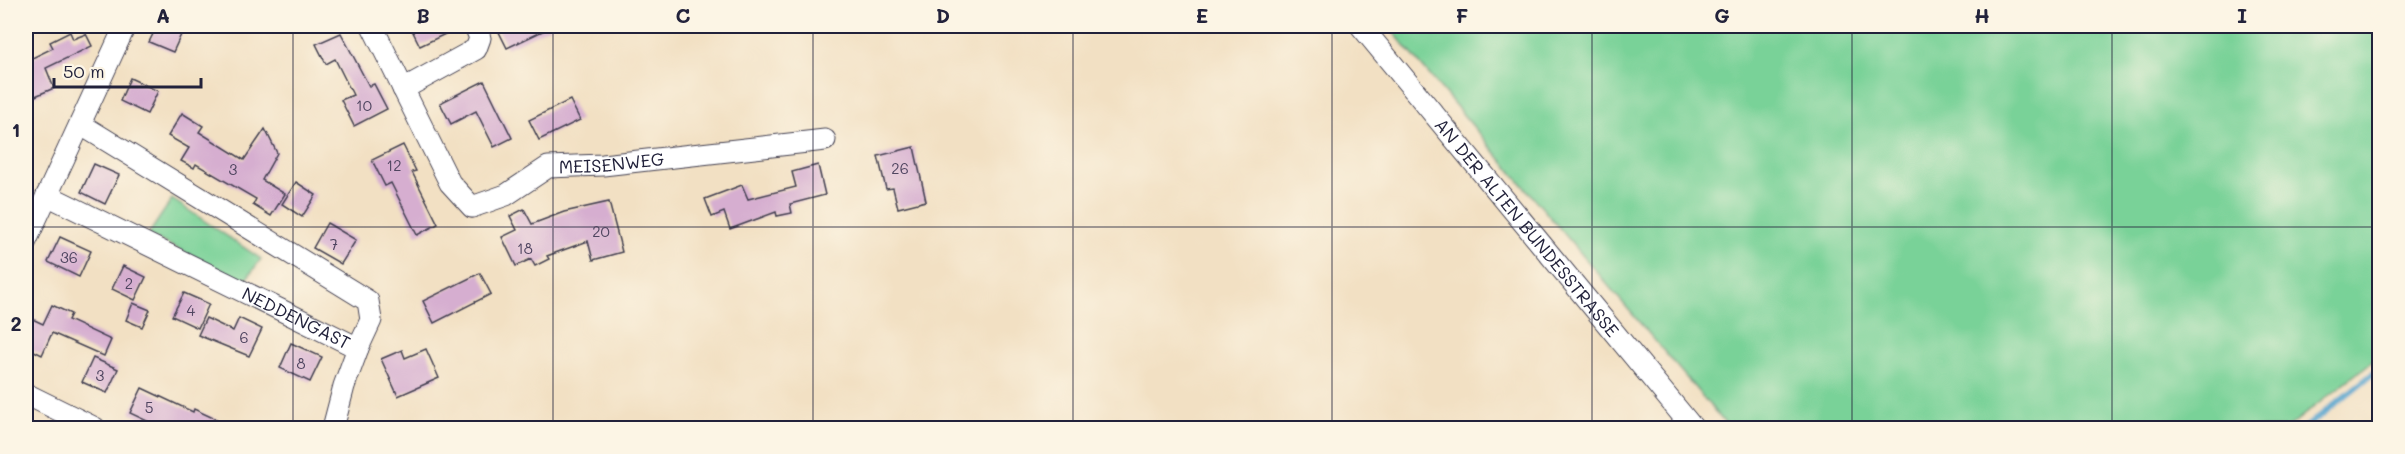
<svg xmlns="http://www.w3.org/2000/svg" width="2405" height="454" viewBox="0 0 2405 454" font-family="Mali,sans-serif">
<style>
.green{fill:#79d298;stroke:#4e7a6a;stroke-width:1.5}
.lines{fill:none;stroke-linecap:round;stroke-linejoin:round}
.stream{stroke:#52a3cd;stroke-width:6}
.building{fill:#d6aed0}
.minor-casing{stroke:#413e4f;stroke-width:23}
.minor{stroke:#fff;stroke-width:21}
.grid{fill:none;stroke:#22223b;stroke-width:1.5;stroke-opacity:0.55}
.labels{text-anchor:middle;dominant-baseline:central;stroke-width:4.5;stroke-linejoin:round;paint-order:stroke}
.number-label{font-size:15px;fill:#4f4560}
.street-label{font-size:18px;fill:#22223b;stroke:#fcf5e5}
.neatline{fill:none;stroke:#22223b;stroke-width:2}
.grid-label{font-size:20px;text-anchor:middle;font-weight:bold;fill:#22223b}
</style>
<rect width="100%" height="100%" fill="#fcf5e5"/>
<filter id="ink" filterUnits="userSpaceOnUse"><feTurbulence type="fractalNoise" baseFrequency=".0167" numOctaves="2"/><feDisplacementMap in="SourceGraphic" scale="12" xChannelSelector="R" yChannelSelector="G"/><feConvolveMatrix kernelMatrix="1 2 1 2 8 2 1 2 1" color-interpolation-filters="sRGB"/></filter>
<filter id="wash" filterUnits="userSpaceOnUse"><feTurbulence type="fractalNoise" baseFrequency=".008" numOctaves="4" result="noise"/><feDisplacementMap in="SourceGraphic" scale="24" xChannelSelector="R" yChannelSelector="G"/><feGaussianBlur stdDeviation="1.35" result="paint"/><feColorMatrix in="noise" values="0 0 0 0 0 0 0 0 0 0 0 0 0 0 0 0 0 1.4 0 .05"/><feComposite in="paint" operator="in"/></filter>
<g filter="url(#wash)">
<rect width="100%" height="100%" fill="#f2e0c3"/>
<!-- green -->
<g class="green">
<polygon points="1388,26 2379,26 2379,356 2287,428 1729,428"/>
<polygon points="172,199 261,259 245,281 148,235"/>
</g>
<g class="lines">
<!-- stream -->
<polyline class="stream" points="2305,428 2380,368"/>
</g>
<g id="blocks">
<!-- building -->
<g class="building">
<polygon points="157,26 185,26 173,52 149,42"/>
<polygon points="410,26 462,26 420,46"/>
<polygon points="496,26 553,26 507,48"/>
<polygon points="70,32 73,39 86,34 92,46 46,68 54,88 26,100 26,61 53,48 50,42"/>
<polygon points="341,33 369,86 374,84 387,109 354,126 341,100 353,95 335,59 326,64 316,44"/>
<polygon points="130,78 158,91 147,114 120,101"/>
<polygon points="484,81 512,138 494,147 476,111 451,124 440,103"/>
<polygon points="570,100 580,120 539,140 529,120"/>
<polygon points="182,113 203,126 199,132 244,160 265,129 277,153 262,180 285,194 271,216 253,205 256,199 196,164 194,168 181,161 189,148 168,136"/>
<polygon points="403,145 416,171 412,172 438,224 417,235 391,183 385,186 372,160"/>
<polygon points="914,147 926,201 898,208 893,188 886,189 878,156"/>
<polygon points="94,164 119,175 105,204 81,192"/>
<polygon points="818,165 825,195 790,204 792,213 777,216 776,212 730,229 724,212 712,217 705,199 742,185 748,199 796,187 792,172"/>
<polygon points="296,182 316,195 302,217 282,204"/>
<polygon points="609,202 622,252 593,260 588,241 547,256 549,259 535,266 531,259 516,266 502,237 517,230 510,216 524,209 532,224 564,212"/>
<polygon points="327,223 356,240 341,264 313,248"/>
<polygon points="60,237 91,251 79,277 48,262"/>
<polygon points="123,266 146,277 135,300 112,289"/>
<polygon points="480,273 491,294 434,323 423,301"/>
<polygon points="184,293 209,304 198,328 172,316"/>
<polygon points="133,303 150,310 142,327 126,320"/>
<polygon points="52,305 71,314 68,320 111,340 104,356 52,333 42,355 26,347 26,316 43,324"/>
<polygon points="206,318 233,331 239,318 262,329 249,356 198,335"/>
<polygon points="291,343 322,357 310,382 280,368"/>
<polygon points="426,349 439,378 398,396 381,359 402,350 405,358"/>
<polygon points="93,358 118,369 107,393 82,382"/>
<polygon points="142,388 193,412 194,409 237,429 164,429 130,413"/>
</g>
</g>
</g>
<g filter="url(#ink)">
<use href="#blocks" fill-opacity="0" stroke="#413e4f" stroke-width="1.5"/>
<g class="lines">
<!-- minor casing -->
<g class="minor-casing">
<g id="minor">
<path id="s1" d="M372,26L450,183L472,207L506,195L548,167L603,165L825,140"/>
<path id="s2" d="M1361,26L1693,428"/>
<polyline points="403,89 476,49 480,38 475,26"/>
<path id="s3" d="M47,195L358,348L371,320L368,301L80,124"/>
<polyline points="26,241 125,26"/>
<polyline points="26,394 95,428"/>
<polyline points="333,428 344,386 358,348"/>
</g>
</g>
<!-- minor -->
<use href="#minor" class="minor"/>
</g>
</g>
<!-- grid -->
<path class="grid" d="M293,26V428M553,26V428M813,26V428M1073,26V428M1332,26V428M1592,26V428M1852,26V428M2112,26V428M26,227H2380"/>
<g class="labels">
<!-- number labels -->
<g class="number-label">
<text x="364" y="105">10</text>
<text x="394" y="165">12</text>
<text x="900" y="168">26</text>
<text x="233" y="169">3</text>
<text x="601" y="231">20</text>
<text x="334" y="244">7</text>
<text x="525" y="248">18</text>
<text x="69" y="257">36</text>
<text x="129" y="283">2</text>
<text x="191" y="310">4</text>
<text x="244" y="337">6</text>
<text x="301" y="363">8</text>
<text x="100" y="375">3</text>
<text x="149" y="407">5</text>
</g>
<!-- street labels -->
<g class="street-label">
<text stroke="none"><textPath href="#s1" startOffset="358">MEISENWEG</textPath></text>
<text stroke="none"><textPath href="#s2" startOffset="261">AN DER ALTEN BUNDESSTRASSE</textPath></text>
<text stroke="none"><textPath href="#s3" startOffset="278">NEDDENGAST</textPath></text>
</g>
</g>
<!-- margin -->
<rect width="2405" height="454" fill="none" stroke="#fcf5e5" stroke-width="66"/>
<!-- scale -->
<path d="M54 78v9h147v-9" fill="none" stroke="#22223b" stroke-width="3"/>
<text x="63" y="78" font-size="18" fill="#22223b" stroke="#fcf5e5" stroke-width="4.5" paint-order="stroke">50 m</text>
<rect x="33" y="33" width="2339" height="388" class="neatline"/>
<g class="grid-label">
<text x="163" y="23">A</text>
<text x="423" y="23">B</text>
<text x="683" y="23">C</text>
<text x="943" y="23">D</text>
<text x="1202" y="23">E</text>
<text x="1462" y="23">F</text>
<text x="1722" y="23">G</text>
<text x="1982" y="23">H</text>
<text x="2242" y="23">I</text>
<text x="16" y="137">1</text>
<text x="16" y="331">2</text>
</g>
</svg>
